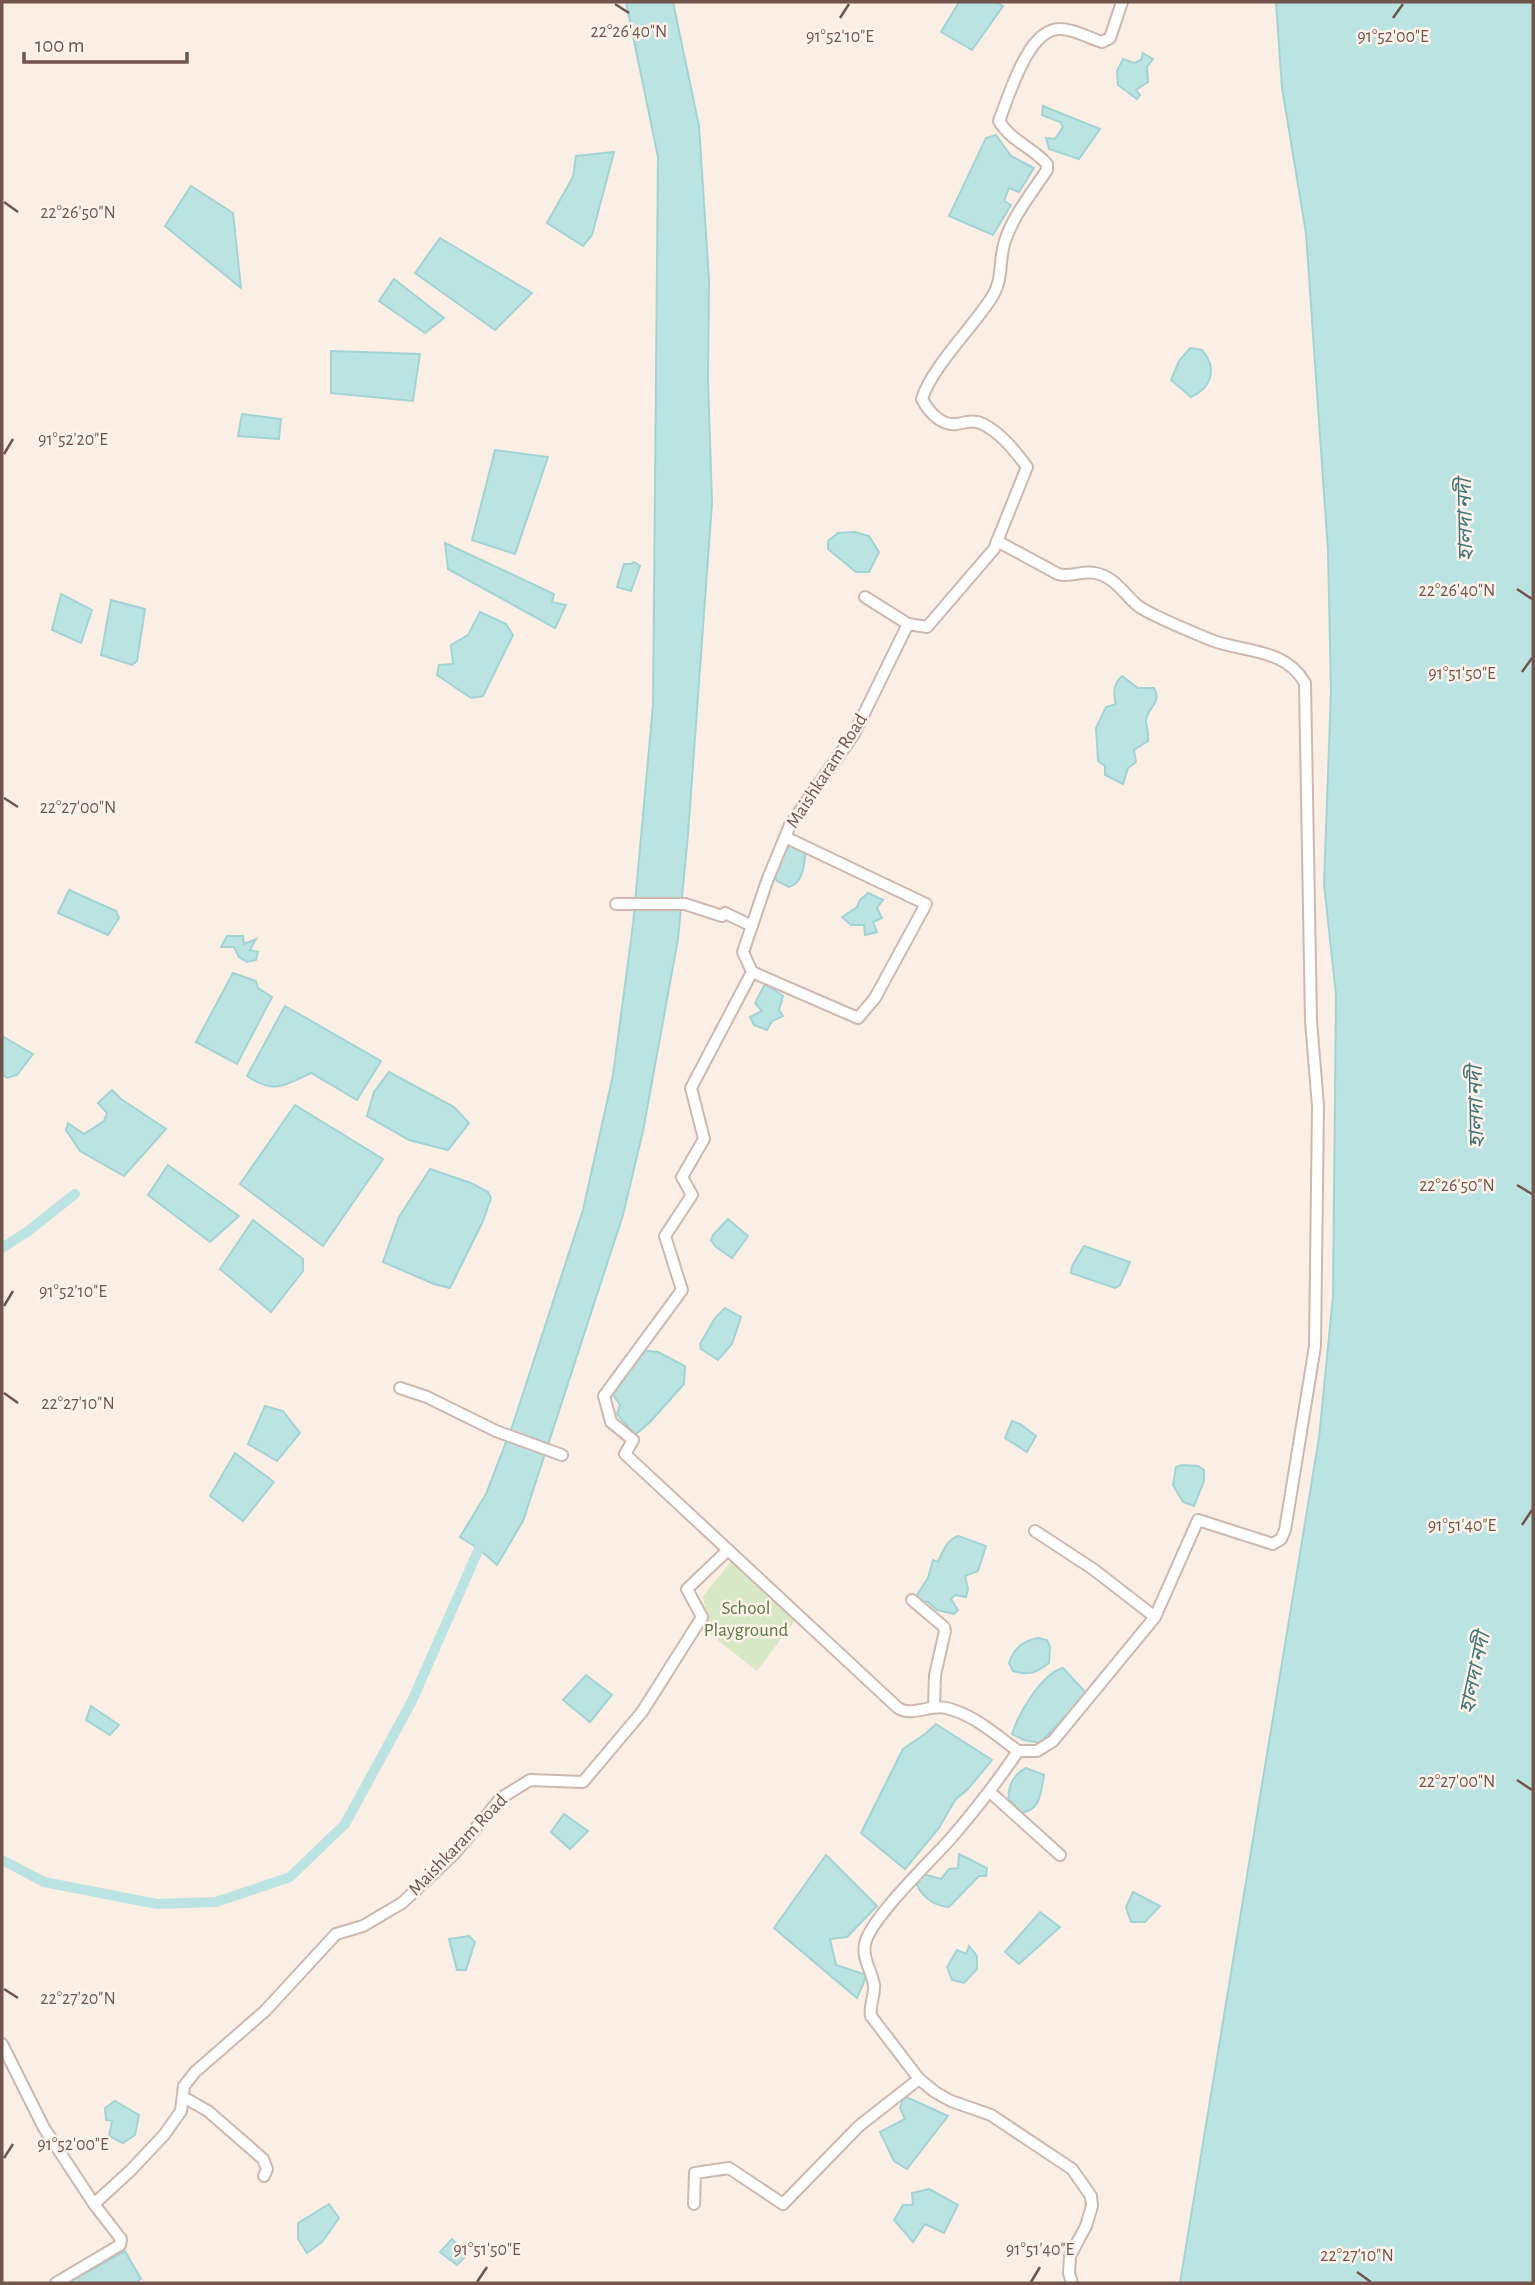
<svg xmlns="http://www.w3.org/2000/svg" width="1535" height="2285" viewBox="0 0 1535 2285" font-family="'Alegreya Sans','Noto Sans Bengali',sans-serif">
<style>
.green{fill:#d8e7c5}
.water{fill:#bbe3e2;stroke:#a2d3d4;stroke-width:2}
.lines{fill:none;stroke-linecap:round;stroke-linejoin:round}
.canal{stroke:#bbe3e2;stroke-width:10}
.street-casing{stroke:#cdb8af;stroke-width:14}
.street{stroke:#fff;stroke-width:10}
.ticks{fill:none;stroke:#71544c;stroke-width:2.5}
.labels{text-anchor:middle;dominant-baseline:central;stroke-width:5;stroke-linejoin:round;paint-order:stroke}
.street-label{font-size:19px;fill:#71544c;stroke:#fef3eb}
.park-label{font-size:19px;fill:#5b7745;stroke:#fef3eb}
.water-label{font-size:21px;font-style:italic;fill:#417676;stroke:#fef3eb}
.ticks-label{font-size:18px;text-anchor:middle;fill:#71544c;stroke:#fef3eb;stroke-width:5;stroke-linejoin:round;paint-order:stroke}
</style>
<rect width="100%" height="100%" fill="#fbefe5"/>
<!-- green -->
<polygon class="green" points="733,1559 796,1619 757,1671 710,1634 703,1596"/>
<!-- water -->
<g class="water">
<polygon points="626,2 673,2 699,126 709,280 708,380 712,503 688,834 678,939 643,1131 623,1215 523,1521 497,1565 479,1549 460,1537 486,1494 513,1424 583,1210 613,1075 633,925 653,705 658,157"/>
<polygon points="959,2 995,2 1003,6 972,50 941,32"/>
<polygon points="1276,2 1533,2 1533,2283 1180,2283 1319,1438 1333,1296 1336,995 1324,884 1331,691 1328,551 1306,233 1282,88"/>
<polygon points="1143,53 1153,59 1147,67 1148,82 1136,90 1140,95 1137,99 1118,85 1117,71 1123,59 1134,63 1141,60"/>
<polygon points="1043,106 1100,129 1079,159 1049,149 1046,138 1055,139 1063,127 1060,122 1042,115"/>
<polygon points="996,135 1011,156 1034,168 1019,192 1009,188 1004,201 1011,205 993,235 949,216 986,138"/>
<polygon points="614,152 592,235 583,246 547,223 573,177 576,156"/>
<polygon points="191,186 233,213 241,288 165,226"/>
<polygon points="440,238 532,293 495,330 415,273"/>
<polygon points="394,279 444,318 425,333 379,301"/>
<path d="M1190,348L1202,350C1217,367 1213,387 1191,397L1171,380L1179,361Z"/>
<polygon points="331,351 420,354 413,401 331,393"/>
<polygon points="242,414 281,419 279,439 238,436"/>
<polygon points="495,450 548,457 515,554 472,540"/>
<polygon points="855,532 869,536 879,552 869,572 856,572 828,549 828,541 838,533"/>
<polygon points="445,543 554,594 552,602 566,605 555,628 448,569"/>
<polygon points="634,562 640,566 631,591 617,587 624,564 631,564"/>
<polygon points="61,594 92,610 81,643 52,630"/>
<polygon points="111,600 145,609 137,661 132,665 101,655"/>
<polygon points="480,612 506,624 513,635 483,696 471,698 437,675 439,665 453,664 451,645 468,635"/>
<path d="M1122,676L1138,688H1154C1163,704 1146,707 1146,722C1147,728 1149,734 1148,741L1134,750L1136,762L1128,768L1123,784L1105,775V766L1098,761L1096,728L1106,707L1116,704C1113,694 1113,684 1122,676Z"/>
<path d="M791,845L805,851C805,864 803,883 789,887L777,881L774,874L785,852Z"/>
<polygon points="69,890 116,911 119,918 108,935 58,913"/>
<polygon points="868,893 883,900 877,908 882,918 873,922 877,932 865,935 864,925 851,925 842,917 857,907 860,900"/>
<polygon points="227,936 243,936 244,944 256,939 250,950 258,952 256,960 247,962 239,957 234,947 221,947"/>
<polygon points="233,973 256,981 258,988 272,997 237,1064 196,1042"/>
<polygon points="765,984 783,996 779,1010 783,1016 772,1021 767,1030 754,1025 750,1017 762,1011 755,1003"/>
<path d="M285,1006L381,1061L357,1100L311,1073C285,1085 275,1095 247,1076Z"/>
<polygon points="2,1036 33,1054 17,1075 7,1078 2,1074"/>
<polygon points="389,1072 454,1107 469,1123 448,1150 409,1140 367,1116 374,1092"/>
<polygon points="112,1090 121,1099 166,1129 124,1176 80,1151 66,1130 68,1123 84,1134 104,1121 107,1113 98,1103"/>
<polygon points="295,1105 383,1159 323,1246 240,1184"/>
<polygon points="168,1165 239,1216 210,1242 148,1195"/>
<polygon points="430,1169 471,1183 488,1192 491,1198 483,1221 450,1288 434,1284 383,1262 399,1217"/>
<polygon points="728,1219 748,1236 732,1258 716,1247 711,1240 713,1235"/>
<polygon points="253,1220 303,1259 303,1271 271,1312 220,1269"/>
<polygon points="1084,1246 1130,1262 1120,1285 1115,1288 1071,1273 1072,1266"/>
<polygon points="725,1308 741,1317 732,1344 718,1360 701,1349 700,1344 715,1318"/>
<polygon points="641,1350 658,1352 685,1366 684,1384 650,1422 635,1435 617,1414 620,1405 611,1392"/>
<polygon points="265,1406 283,1411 300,1433 277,1461 248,1444"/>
<polygon points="1012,1421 1020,1424 1036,1436 1027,1452 1005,1438"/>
<polygon points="235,1453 274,1482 243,1521 210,1496"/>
<polygon points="1182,1465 1198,1466 1204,1470 1204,1481 1194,1506 1183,1502 1173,1485 1176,1467"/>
<path d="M958,1536L986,1546L978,1571L965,1576L968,1589L966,1597L955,1595L951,1599L958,1610L954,1614L937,1610L928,1602L918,1601L917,1595L928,1578L933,1560L938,1562C943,1551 946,1541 958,1536Z"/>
<path d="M1038,1638L1047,1640L1050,1647L1049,1663C1036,1673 1029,1676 1013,1671L1009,1663C1014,1648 1023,1641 1038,1638Z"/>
<path d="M1063,1668L1087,1694L1040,1743L1024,1740L1012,1734C1019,1713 1041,1674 1063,1668Z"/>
<polygon points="586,1675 612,1695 590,1722 563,1700"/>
<polygon points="91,1706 119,1725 110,1735 86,1720"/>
<polygon points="936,1724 992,1760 968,1789 955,1800 939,1828 905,1869 861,1833 903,1749 925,1734"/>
<path d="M1026,1768L1044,1775C1041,1795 1039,1816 1014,1812L1015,1805L1009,1800C1007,1787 1014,1774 1026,1768Z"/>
<polygon points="564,1814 588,1831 570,1849 551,1832"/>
<path d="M959,1854L987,1868L986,1876H979L949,1907C935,1906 923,1898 917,1885L923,1874L941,1879L949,1869L958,1868Z"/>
<polygon points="826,1855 877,1906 847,1937 830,1939 836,1965 867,1975 857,1998 774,1928"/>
<polygon points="1133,1892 1160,1906 1145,1922 1131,1922 1126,1907"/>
<polygon points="1040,1912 1060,1927 1019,1964 1005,1952"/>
<polygon points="469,1936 475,1942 466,1970 457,1970 449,1939"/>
<polygon points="969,1946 977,1956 977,1969 964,1983 952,1980 947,1967 957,1950 966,1954"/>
<polygon points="904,2096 948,2116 907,2169 894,2161 880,2132 905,2119 900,2108"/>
<polygon points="115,2101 139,2115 135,2135 123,2143 109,2136 112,2121 106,2120 105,2108"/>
<polygon points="929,2189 958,2205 944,2233 925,2224 913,2242 894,2220 903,2205 913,2205 912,2193"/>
<polygon points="329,2204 339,2218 322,2242 307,2253 298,2239 298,2223"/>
<polygon points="452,2239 467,2255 457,2265 440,2252"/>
<polygon points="125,2251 141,2279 135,2283 67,2283"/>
</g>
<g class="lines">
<!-- canal -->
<g class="canal">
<polyline points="2,1248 27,1232 75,1194"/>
<polyline points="2,1860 44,1882 157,1904 216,1902 290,1877 345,1824 412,1701 484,1537"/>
</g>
<!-- street casing -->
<g class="street-casing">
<g id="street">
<path d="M997,541L1058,574C1071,578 1083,570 1095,573C1115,577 1123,593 1137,605C1147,614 1197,634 1211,640C1246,653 1285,648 1305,683L1311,1021L1318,1106L1315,1346L1285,1530L1281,1539L1273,1544L1198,1520L1155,1617"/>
<polyline points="865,597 908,624"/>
<polyline points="616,904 685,904 722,916 725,913 752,926"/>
<polyline points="752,972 858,1018 875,998 926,904 785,837"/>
<polyline points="400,1388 427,1397 496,1431 562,1455"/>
<polyline points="912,1600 944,1627 945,1631 935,1675 934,1706"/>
<polyline points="1018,1751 1037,1751 1053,1741 1155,1617 1093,1569 1035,1531"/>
<polyline points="990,1792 1060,1855"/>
<polyline points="2,2044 44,2128 94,2204 131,2170 164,2135 181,2111 184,2086 195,2072 265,2011 336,1934 363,1926 402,1903 454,1854 501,1798 530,1780 583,1782 642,1712 702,1617 687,1589 728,1550"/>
<polyline points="919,2079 935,2092 951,2101 991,2115 1072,2169 1091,2196 1092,2206 1086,2226 1070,2256 1069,2273 1072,2283"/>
<polyline points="183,2097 208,2111 263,2159 267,2169 264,2176"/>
<path d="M694,2204L695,2173L729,2168L783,2204L859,2126L919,2079L871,2016C869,2005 875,1996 874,1985C872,1971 862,1959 865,1944C870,1918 934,1858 953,1836C976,1809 998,1781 1018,1751C996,1735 973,1714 946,1708C931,1704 911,1717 898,1708L625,1454L633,1440L611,1422L604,1396L682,1290L665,1236L692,1195L682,1177L704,1139L691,1088L752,972L743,952L767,881L790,825L854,734L908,624L927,627L994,549L1027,467C1015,451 1002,434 983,424C973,419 966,423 956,424C941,426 928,411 922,399C931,368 974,326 992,297C1003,280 999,262 1004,244C1012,217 1031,194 1047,170V164C1033,148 1010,140 999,121C1009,96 1028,28 1060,29C1075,29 1088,38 1102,42L1110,38L1122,2"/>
<polyline points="56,2283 120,2245 121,2239 94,2204"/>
</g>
</g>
<!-- street -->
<use href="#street" class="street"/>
</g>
<!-- ticks -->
<path class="ticks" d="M615,4L629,13M840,18L849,4M1393,18L1403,4M4,202L18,212M4,454L13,439M1517,589L1532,599M1522,672L1532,658M4,798L18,807M1517,1185L1532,1194M4,1306L13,1291M4,1393L18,1403M1522,1525L1532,1510M1517,1780L1532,1790M4,1989L18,1998M4,2158L13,2144M1357,2272L1371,2282M477,2282L487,2267M1031,2282L1040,2267"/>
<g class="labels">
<!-- street labels -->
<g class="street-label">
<text transform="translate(827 771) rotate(-57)">Maishkaram Road</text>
<text transform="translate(458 1845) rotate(-46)">Maishkaram Road</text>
</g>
<!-- park labels -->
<g class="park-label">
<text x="746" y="1608">School<tspan x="746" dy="22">Playground</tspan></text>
</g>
<!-- water labels -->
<g class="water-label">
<text transform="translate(1465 520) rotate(-91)">হালদা নদী</text>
<text transform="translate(1476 1107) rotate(-91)">হালদা নদী</text>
<text transform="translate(1475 1673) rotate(-78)">হালদা নদী</text>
</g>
</g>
<g class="ticks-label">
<text x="629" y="37">22°26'40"N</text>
<text x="840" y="42">91°52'10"E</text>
<text x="1393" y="42">91°52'00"E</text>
<text x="78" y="218">22°26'50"N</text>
<text x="73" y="445">91°52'20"E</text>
<text x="1457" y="596">22°26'40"N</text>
<text x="1462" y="679">91°51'50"E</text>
<text x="78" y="813">22°27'00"N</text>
<text x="1457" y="1191">22°26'50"N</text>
<text x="73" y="1297">91°52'10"E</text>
<text x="78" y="1409">22°27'10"N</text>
<text x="1462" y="1531">91°51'40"E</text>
<text x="1457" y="1787">22°27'00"N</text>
<text x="78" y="2004">22°27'20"N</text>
<text x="73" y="2150">91°52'00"E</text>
<text x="487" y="2255">91°51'50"E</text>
<text x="1040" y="2255">91°51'40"E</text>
<text x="1357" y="2261">22°27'10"N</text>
</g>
<!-- border -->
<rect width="1535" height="2285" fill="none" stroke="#71544c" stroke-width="7"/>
<!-- scale -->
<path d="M24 52v10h163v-10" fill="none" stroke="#71544c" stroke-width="3.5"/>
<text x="35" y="52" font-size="21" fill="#71544c" stroke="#fef3eb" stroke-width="5" paint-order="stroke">100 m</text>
</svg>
